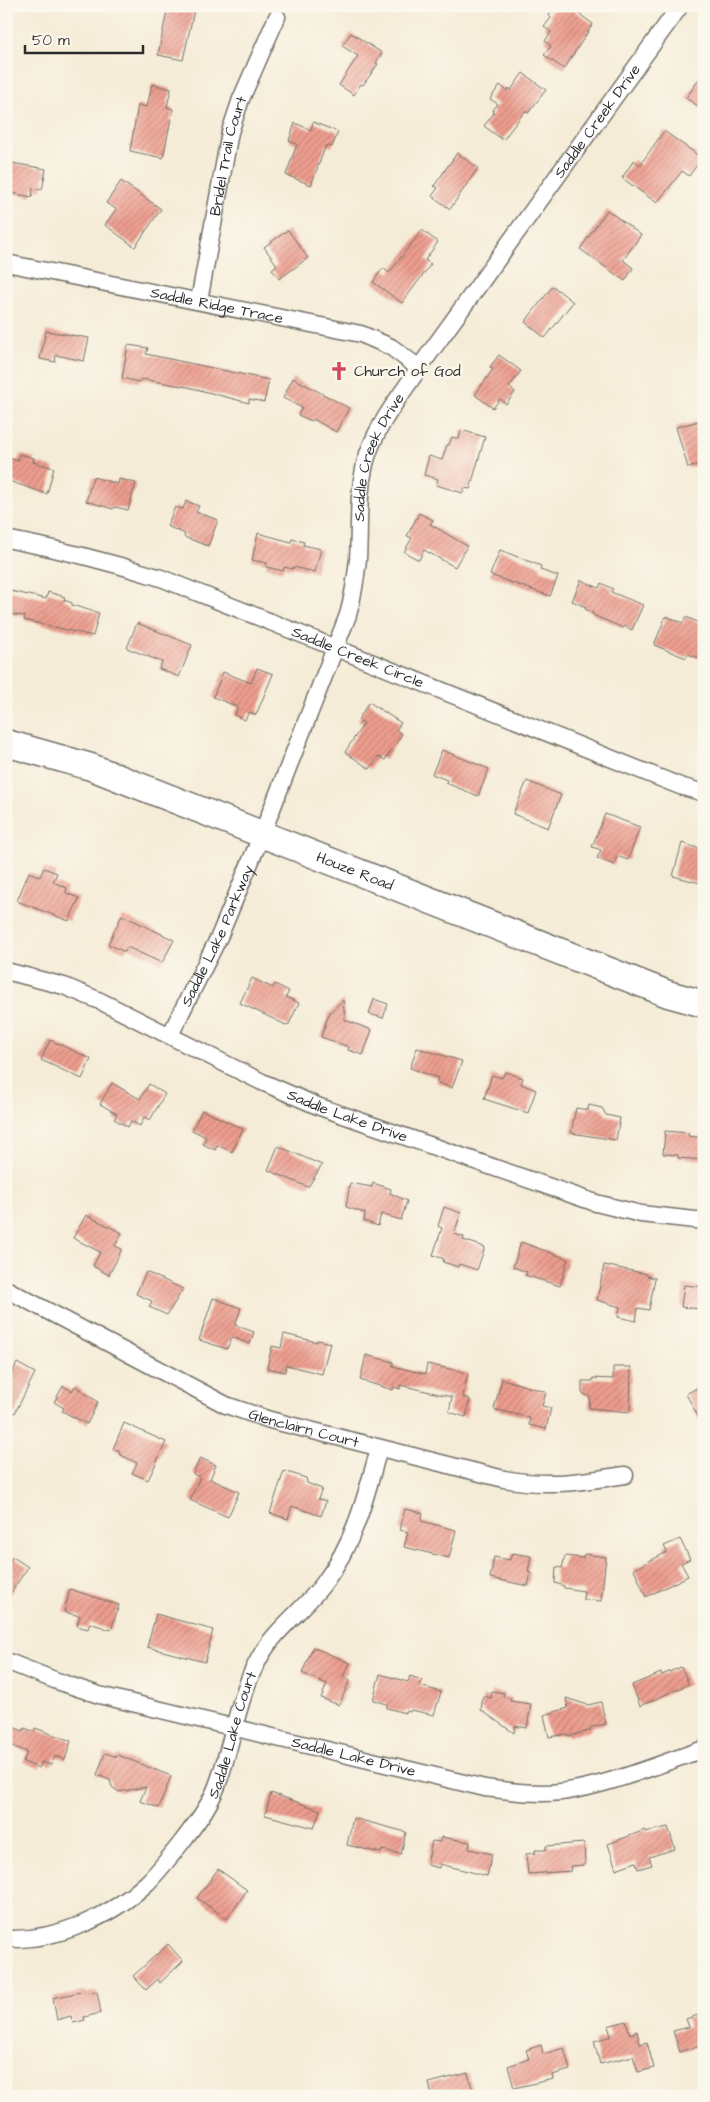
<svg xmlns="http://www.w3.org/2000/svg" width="710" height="2102" viewBox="0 0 710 2102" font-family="'Architects Daughter',sans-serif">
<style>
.building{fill:url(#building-hatch)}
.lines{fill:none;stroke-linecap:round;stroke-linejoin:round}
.street-casing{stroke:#726f67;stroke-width:19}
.primary-casing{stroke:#726f67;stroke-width:29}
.street{stroke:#fff;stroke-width:16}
.primary{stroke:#fff;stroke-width:26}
.labels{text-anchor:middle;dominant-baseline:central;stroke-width:4.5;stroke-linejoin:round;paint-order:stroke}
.street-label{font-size:15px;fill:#2b2b2b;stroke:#fbf7ec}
.poi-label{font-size:15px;fill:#2b2b2b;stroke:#fbf7ec;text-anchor:start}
</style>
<defs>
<pattern id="building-hatch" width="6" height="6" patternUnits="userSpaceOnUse" patternTransform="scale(1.25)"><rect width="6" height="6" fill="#ee9e8f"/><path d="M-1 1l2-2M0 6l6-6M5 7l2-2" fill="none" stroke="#c18175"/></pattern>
</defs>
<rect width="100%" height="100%" fill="#fbf7ec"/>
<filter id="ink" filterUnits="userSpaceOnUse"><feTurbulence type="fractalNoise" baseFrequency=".02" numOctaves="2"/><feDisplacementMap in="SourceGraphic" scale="10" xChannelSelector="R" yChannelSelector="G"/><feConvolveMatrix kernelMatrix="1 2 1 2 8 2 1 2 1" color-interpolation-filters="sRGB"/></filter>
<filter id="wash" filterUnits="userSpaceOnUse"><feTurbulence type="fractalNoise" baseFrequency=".0096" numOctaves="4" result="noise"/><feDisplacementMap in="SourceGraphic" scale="20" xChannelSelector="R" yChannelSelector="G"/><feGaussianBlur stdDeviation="1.12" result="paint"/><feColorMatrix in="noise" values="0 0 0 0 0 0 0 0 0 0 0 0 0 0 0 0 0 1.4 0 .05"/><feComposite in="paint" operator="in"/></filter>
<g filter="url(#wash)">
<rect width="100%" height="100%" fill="#f5ecd7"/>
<g id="blocks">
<!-- building -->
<g class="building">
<polygon points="168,6 195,6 183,60 158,55"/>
<polygon points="555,6 568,6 593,24 564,69 544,55 551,46 545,41 551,32 544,27 551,18 549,15"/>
<polygon points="351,33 382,53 376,63 378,64 363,85 361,84 354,95 339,85 358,56 342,46"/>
<polygon points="704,72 704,110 686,98"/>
<polygon points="523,73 546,90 528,113 525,111 503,140 484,126 494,113 493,110 498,104 490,99 500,85 507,91 509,88 511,90"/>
<polygon points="152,84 171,89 167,107 173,109 163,158 130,151 138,105 147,107"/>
<polygon points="313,122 338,132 332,147 326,145 311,185 286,175 297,144 289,141 295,123 311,130"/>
<polygon points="664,131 702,158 689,176 682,171 657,203 622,178 634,160 640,165"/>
<polygon points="457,153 478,168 450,209 432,196 438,188 434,186"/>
<polygon points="6,162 46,169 42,190 33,188 32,197 6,192"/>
<polygon points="121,181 161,209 135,247 105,225 116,209 106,203"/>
<polygon points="607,210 641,235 623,260 633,268 625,281 580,249"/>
<polygon points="288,230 308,258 279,279 272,269 277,265 264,247"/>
<polygon points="422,230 438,242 425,260 431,264 402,303 373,282 383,268 389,273"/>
<polygon points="553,286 573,302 545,338 525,322"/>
<polygon points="46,331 89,338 84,361 56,355 55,362 40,359"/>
<polygon points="128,345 148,348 146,354 269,380 264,402 249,399 249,403 188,387 141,379 139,382 122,378"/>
<polygon points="499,355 521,371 509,387 515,392 506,404 500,399 493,408 475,395 493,369 490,367"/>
<polygon points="293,378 349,408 336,432 313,419 312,421 298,415 302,408 283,398"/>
<polygon points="699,421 704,437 704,463 688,468 676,427"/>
<polygon points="461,430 485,437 470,489 464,488 463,493 436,485 438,479 424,475 429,456 442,460 447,445 449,445 452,437 459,439"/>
<polygon points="20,454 34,458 33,462 54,468 47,494 6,480 6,469 9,458 18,461"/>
<polygon points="93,477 118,484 119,479 136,483 128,510 115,507 113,509 86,501"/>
<polygon points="186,501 199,506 196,512 218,520 208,546 184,537 185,534 167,526 175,507 183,509"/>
<polygon points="419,513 433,520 430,524 467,546 455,567 424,550 419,560 404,552 412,538 407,536"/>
<polygon points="258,533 291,542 292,539 304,542 303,545 321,549 315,572 293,567 293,569 284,567 283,571 266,567 267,563 252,560"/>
<polygon points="500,550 541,566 540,570 558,576 550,596 490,575"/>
<polygon points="581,580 599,588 601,583 613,589 611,592 643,605 632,630 624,626 623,628 593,615 593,613 585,609 586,607 572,601"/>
<polygon points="6,590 46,599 48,592 65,597 64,600 72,603 72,605 99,613 93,636 24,620 25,616 6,614"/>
<polygon points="666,616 683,623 686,617 704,625 704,652 701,659 688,654 686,658 654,645"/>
<polygon points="137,623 192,645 179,677 159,669 162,662 127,648"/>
<polygon points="257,668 273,674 256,715 249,712 245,720 234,715 238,707 213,697 223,672 251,683"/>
<polygon points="369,702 401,723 396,730 402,734 385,760 378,756 370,769 345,752 364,723 358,720"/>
<polygon points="442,750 489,769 478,796 446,783 447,780 432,774"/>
<polygon points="527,781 561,795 548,828 513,814"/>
<polygon points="605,814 640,827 628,860 617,856 614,865 597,858 601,850 592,847"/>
<polygon points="682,843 704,850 704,884 673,876"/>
<polygon points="44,868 57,873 53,882 67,888 66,893 79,898 69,921 17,901 29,872 40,877"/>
<polygon points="122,915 174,940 162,963 127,947 125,952 108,944"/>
<polygon points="252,978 273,988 275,984 289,991 286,997 299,1003 288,1026 240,1003"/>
<polygon points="374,999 388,1004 383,1018 369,1014"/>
<polygon points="343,1000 345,1020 372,1030 363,1055 348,1050 349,1047 321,1037 329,1013"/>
<polygon points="50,1040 91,1059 82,1079 41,1060"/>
<polygon points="417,1048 462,1061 452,1088 436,1082 438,1078 410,1068"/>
<polygon points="505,1072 523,1078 521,1084 536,1090 528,1113 484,1099 492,1075 502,1078"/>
<polygon points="112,1083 140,1099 149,1084 165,1094 150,1120 144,1117 140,1126 131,1121 128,1127 114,1119 117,1114 100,1104"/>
<polygon points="589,1105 602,1108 606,1115 620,1118 616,1140 571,1133 576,1108 588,1110"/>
<polygon points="202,1110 243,1129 232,1152 217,1145 215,1150 203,1144 206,1137 192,1130"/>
<polygon points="665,1131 689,1133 688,1136 704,1138 704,1160 678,1158 678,1155 663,1154"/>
<polygon points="278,1146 322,1165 308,1187 268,1170"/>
<polygon points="350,1183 372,1187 373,1183 391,1189 390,1193 407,1201 401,1220 381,1214 378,1226 364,1221 365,1213 346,1207"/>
<polygon points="444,1207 461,1213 454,1234 464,1237 463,1240 485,1247 477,1270 459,1264 458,1267 443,1262 444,1259 433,1255 442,1228 438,1226"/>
<polygon points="86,1215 122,1233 115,1246 122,1249 109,1275 93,1266 100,1252 73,1238"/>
<polygon points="521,1242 568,1259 560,1286 525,1275 527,1272 513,1267"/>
<polygon points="604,1265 647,1274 647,1276 655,1278 649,1310 638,1308 636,1321 618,1317 620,1307 597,1300"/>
<polygon points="146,1272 183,1289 167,1315 149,1307 152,1301 136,1294"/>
<polygon points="684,1285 704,1287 704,1307 700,1307 700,1309 681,1307"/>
<polygon points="213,1298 241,1308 235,1325 254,1332 250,1344 232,1337 227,1349 199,1340"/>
<polygon points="284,1334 317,1342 317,1340 330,1343 322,1374 286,1365 285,1372 267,1368 272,1346 281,1348"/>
<polygon points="366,1355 393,1362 393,1366 425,1374 427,1364 468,1373 463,1397 470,1399 466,1417 449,1412 452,1397 400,1385 400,1389 394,1387 393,1390 360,1380"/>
<polygon points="17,1363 35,1373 15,1413 6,1408 6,1375 10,1377"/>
<polygon points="613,1367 631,1367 630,1412 589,1408 590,1397 582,1393 582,1381 593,1381 593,1378 613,1379"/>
<polygon points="502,1379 546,1392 542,1406 551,1408 546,1429 529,1425 530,1418 494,1409"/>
<polygon points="704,1384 704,1428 686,1394"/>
<polygon points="63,1386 72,1391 75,1386 98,1402 87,1424 62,1411 64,1408 54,1402"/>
<polygon points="124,1423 166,1442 148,1480 132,1473 137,1463 119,1454 120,1452 113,1449"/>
<polygon points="200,1458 216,1465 210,1479 239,1492 228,1517 190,1500 200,1477 193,1474"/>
<polygon points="284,1471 306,1478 307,1483 322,1489 318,1499 326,1501 321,1516 292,1506 288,1519 270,1513"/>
<polygon points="405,1509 423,1513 421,1521 456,1530 449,1558 404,1547 408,1532 400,1530"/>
<polygon points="680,1539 690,1559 681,1563 688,1576 646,1597 634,1569 667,1552 664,1546"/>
<polygon points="512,1553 531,1556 528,1572 531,1573 528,1586 490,1578 494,1557 510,1560"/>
<polygon points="584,1554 606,1557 601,1601 583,1599 584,1591 564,1588 564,1586 555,1583 556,1567 562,1568 565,1556 583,1558"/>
<polygon points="13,1557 28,1567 6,1600 6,1564"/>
<polygon points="70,1589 119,1605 111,1630 90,1623 88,1629 77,1626 80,1616 64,1612"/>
<polygon points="156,1614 213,1630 205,1662 147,1647"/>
<polygon points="313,1647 350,1663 343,1677 350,1680 339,1705 321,1698 327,1684 302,1673"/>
<polygon points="681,1667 689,1684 640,1706 632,1685 661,1673 662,1675"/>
<polygon points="380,1674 408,1682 410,1676 422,1680 420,1686 441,1692 434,1715 411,1710 410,1712 405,1711 405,1713 387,1708 387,1704 373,1700"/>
<polygon points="492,1691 504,1693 503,1697 511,1698 510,1701 531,1704 527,1728 515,1726 514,1733 481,1710 483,1696 491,1698"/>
<polygon points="566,1698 588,1705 601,1702 606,1724 591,1727 590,1731 569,1736 566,1734 549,1737 544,1715 568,1708"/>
<polygon points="13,1727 23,1731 25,1728 34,1732 35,1728 71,1741 65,1760 55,1756 51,1765 42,1762 39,1768 23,1762 27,1752 7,1744"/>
<polygon points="105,1753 117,1757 118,1755 171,1776 159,1808 140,1801 146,1787 119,1792 112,1787 110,1780 97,1775"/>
<polygon points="271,1793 320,1810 314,1828 265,1815"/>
<polygon points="353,1818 406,1832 401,1854 382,1850 381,1853 347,1845"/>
<polygon points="668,1827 675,1849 649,1857 652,1865 638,1869 636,1862 616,1869 608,1844 645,1830 645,1832"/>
<polygon points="441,1837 470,1842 469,1849 492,1854 487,1876 440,1864 439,1868 427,1865 432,1841 440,1842"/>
<polygon points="584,1843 585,1865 570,1866 571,1871 528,1874 526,1854 535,1853 535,1850 546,1850 546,1846"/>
<polygon points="218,1869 247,1890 227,1919 197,1898"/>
<polygon points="168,1944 183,1961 160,1983 158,1979 146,1990 133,1976"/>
<polygon points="85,1991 87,1993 97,1991 101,2013 84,2017 85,2020 73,2023 71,2016 57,2020 53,1998"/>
<polygon points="704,2013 704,2044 680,2052 673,2031 689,2027 686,2019"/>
<polygon points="626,2021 630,2034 637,2031 640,2044 647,2042 654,2068 638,2072 633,2056 600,2064 594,2041 611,2036 608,2026"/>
<polygon points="541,2045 543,2054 564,2048 570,2070 552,2075 553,2079 514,2088 508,2066 529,2059 526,2050"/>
<polygon points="468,2073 474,2096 432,2096 429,2083"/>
</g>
</g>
</g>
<g filter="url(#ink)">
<use href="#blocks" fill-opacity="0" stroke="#726f67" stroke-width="1"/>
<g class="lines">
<!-- street casing -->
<g class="street-casing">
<g id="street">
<path id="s1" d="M6,263L361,334L391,347L419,368"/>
<path id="s2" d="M199,301L230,132L241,99L277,17"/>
<path id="s3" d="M6,539C59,549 110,562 161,578L680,786L704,793"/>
<path id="s4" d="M6,971L64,986L100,1001L262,1082L320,1107L596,1203L641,1214L704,1221"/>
<path id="s5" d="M170,1035L219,937L262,834L348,615C353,597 356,578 358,559C360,525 357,498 365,464C374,428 399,398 419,368L680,6"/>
<path id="s6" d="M6,1289L226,1405L270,1420L504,1479C549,1487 580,1482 625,1475"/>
<path id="s7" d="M6,1661L57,1681L99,1695L485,1788C510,1791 535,1795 561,1792C607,1786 659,1764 704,1749"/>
<path id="s8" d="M6,1939C56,1941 111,1917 147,1883C159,1871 170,1857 181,1843C195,1825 209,1807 217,1786C233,1743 237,1697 260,1657C276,1628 305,1609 324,1583C355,1542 366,1496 379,1448"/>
</g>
</g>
<!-- primary casing -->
<g class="primary-casing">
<g id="primary">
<path id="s9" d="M6,743L91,767L668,994L704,1004"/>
</g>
</g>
<!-- street -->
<use href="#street" class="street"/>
<!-- primary -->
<use href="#primary" class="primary"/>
</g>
</g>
<!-- icons -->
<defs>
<g id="church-bare" transform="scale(1.5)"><path d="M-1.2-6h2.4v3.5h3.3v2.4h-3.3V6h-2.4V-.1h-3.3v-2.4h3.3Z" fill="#d1495b" stroke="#fbf7ec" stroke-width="2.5" paint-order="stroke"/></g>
</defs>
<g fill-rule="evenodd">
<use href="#church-bare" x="339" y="371"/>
</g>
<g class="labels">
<!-- street labels -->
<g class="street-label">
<text stroke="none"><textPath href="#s5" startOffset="1024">Saddle Creek Drive</textPath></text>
<text stroke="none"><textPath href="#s2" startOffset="148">Bridel Trail Court</textPath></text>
<text stroke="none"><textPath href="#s1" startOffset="215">Saddle Ridge Trace</textPath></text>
<text stroke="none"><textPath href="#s5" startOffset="619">Saddle Creek Drive</textPath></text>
<text stroke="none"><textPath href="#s3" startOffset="372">Saddle Creek Circle</textPath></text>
<text stroke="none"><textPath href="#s9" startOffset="372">Houze Road</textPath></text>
<text stroke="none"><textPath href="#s5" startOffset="110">Saddle Lake Parkway</textPath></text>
<text stroke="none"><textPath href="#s4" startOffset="372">Saddle Lake Drive</textPath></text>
<text stroke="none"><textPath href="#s6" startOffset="330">Glenclairn Court</textPath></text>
<text stroke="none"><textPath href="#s8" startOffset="329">Saddle Lake Court</textPath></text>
<text stroke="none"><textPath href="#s7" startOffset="361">Saddle Lake Drive</textPath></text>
</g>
<!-- poi labels -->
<g class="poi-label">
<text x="354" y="371">Church of God</text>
</g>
</g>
<!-- margin -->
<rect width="710" height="2102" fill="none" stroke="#fbf7ec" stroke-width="25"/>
<!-- scale -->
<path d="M25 45v8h118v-8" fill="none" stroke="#2b2b2b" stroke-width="2.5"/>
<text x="32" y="45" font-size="15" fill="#2b2b2b" stroke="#fbf7ec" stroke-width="4" paint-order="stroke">50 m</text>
</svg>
